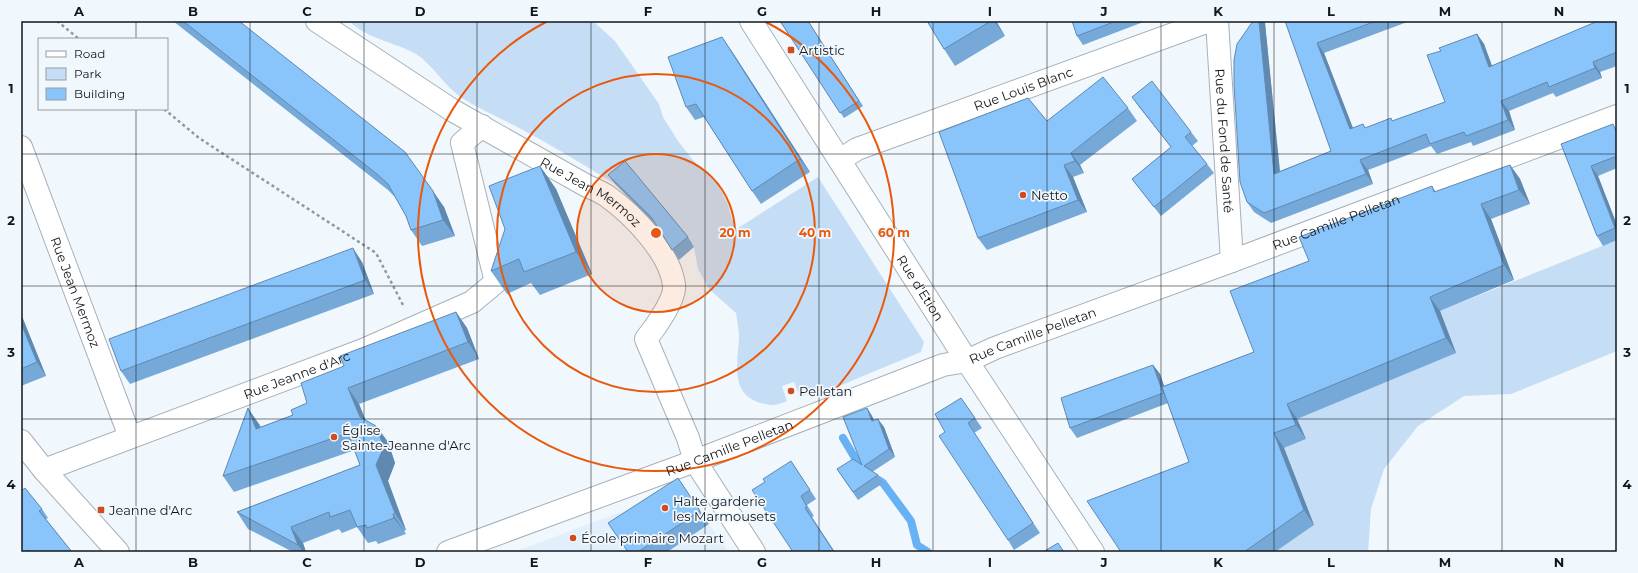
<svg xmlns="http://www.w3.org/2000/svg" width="1638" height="573" viewBox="0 0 1638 573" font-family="Montserrat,sans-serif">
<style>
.built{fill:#e1effc}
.green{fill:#c5def6}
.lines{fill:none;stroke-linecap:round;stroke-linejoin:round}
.stream{stroke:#67b1f5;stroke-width:8}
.minor-casing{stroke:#a7b1bb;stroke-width:24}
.path{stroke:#92989d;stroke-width:2.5;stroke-dasharray:3 3;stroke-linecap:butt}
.minor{stroke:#fff;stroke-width:22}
.wall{fill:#76a9d8}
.shaded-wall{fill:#6089b0}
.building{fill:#89c4fb;stroke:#6089b0}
.grid{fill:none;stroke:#13171b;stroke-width:1;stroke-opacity:0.55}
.ring{fill:none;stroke:#e8590c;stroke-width:2}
.poi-dot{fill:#d24b1c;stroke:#f0f7fd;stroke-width:1.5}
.labels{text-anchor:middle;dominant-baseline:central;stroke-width:3.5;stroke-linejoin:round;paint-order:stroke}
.poi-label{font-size:13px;fill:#13171b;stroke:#f0f7fd;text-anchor:start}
.street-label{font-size:13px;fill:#13171b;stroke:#f0f7fd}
.centre{fill:#e8590c;stroke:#f0f7fd;stroke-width:2}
.ring-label{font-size:12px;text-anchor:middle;font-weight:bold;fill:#e8590c;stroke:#f0f7fd;stroke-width:3.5;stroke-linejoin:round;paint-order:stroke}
.neatline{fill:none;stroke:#13171b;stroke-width:1.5}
.grid-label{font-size:13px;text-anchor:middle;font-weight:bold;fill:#13171b}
</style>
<rect width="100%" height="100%" fill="#f0f7fd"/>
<!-- built -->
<polygon class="built" points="685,488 728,552 514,552"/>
<!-- green -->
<g class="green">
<path d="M349,21H593L615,41L659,104L663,117L678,141L692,159L718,185L728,205L735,230L818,177L924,342L921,352L832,389L800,396L794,382L782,386L787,401C775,406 773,406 761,403C729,394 738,362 739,337C739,329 737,321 736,313L709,289L698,269L694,247L631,170L615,184C584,165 553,146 521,129C501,118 481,110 462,98C444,86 434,66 416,54C395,42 367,39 349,21Z"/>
<polygon points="1617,240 1617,351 1511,394 1464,396 1418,426 1384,469 1371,509 1368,552 1275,552 1314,525 1284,448 1306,439 1297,419 1440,311"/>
</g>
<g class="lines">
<!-- stream -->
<g class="stream">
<polyline points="843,438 861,468"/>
<polyline points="875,478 883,483 911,521 917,545 928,552"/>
</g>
<!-- minor casing -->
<g class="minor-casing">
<g id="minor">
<path id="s1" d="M317,21L452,110L587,186C594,189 601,192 607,196C632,214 670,252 674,285C676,299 655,328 646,339L688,438L695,461L754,552"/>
<path id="s2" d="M751,21L967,361L1093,552"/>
<path id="s3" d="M1217,21L1232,261"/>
<path id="s4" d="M21,147L130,437"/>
<path id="s5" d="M840,160L857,149L1209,21"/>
<polyline points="21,441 44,470 118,552"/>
<path id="s6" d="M44,470L363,350L472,302L496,282L462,143L482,126"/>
<path id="s7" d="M448,552L695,461L943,365L967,361L995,348L1232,261L1617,116"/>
</g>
</g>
<!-- path -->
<g class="path">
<polyline points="57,21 79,39"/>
<polyline points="164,109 199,138 376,253 403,305"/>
</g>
<!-- minor -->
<use href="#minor" class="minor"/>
</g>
<!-- wall -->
<g class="wall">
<polygon points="173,21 239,21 444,207 455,236 422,246 411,230 406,216 395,197 388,190"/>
<polygon points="780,21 808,21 863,106 844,118"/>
<polygon points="927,21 996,21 1005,36 955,66 944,49"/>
<polygon points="1072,21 1146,21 1083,45 1077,36"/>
<polygon points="1253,21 1264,21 1265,23 1280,171 1331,151 1285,21 1410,21 1324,53 1353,128 1366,128 1392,121 1445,102 1441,51 1477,34 1484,44 1492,66 1617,21 1617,66 1600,72 1602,78 1556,97 1553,93 1509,111 1515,130 1473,146 1471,142 1437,154 1431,146 1368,170 1373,184 1271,223 1254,212 1247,202"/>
<polygon points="731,50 810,172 761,204 752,191 704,117 695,120 686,107"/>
<polygon points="1132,97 1191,132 1198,141 1192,146 1207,164 1214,173 1161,216 1139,188 1132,179 1171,147 1139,107"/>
<polygon points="1128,108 1137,121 1080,165 1084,173 1073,177 1087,212 987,250 978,238 1047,121"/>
<polygon points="1617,129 1617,168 1598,176 1617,225 1617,240 1603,246 1597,236 1561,144"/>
<polygon points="1510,165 1520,179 1530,204 1491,219 1514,280 1440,311 1456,353 1297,419 1306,439 1284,448 1314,525 1275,552 1121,552 1189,462 1168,403 1077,438 1070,428 1153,365 1160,374 1164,386 1254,352 1309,261 1432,186 1436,192"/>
<polygon points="540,166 556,189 592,274 540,295 531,283 507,294 491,271"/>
<polygon points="608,175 688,237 694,247 679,260 656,225 615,184"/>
<polygon points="362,262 374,294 130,384 121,371"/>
<polygon points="456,312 467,328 479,359 359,404 366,421 376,426 388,442 395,463 388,481 406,530 404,531 406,534 378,544 376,541 368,543 357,527 342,533 339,529 303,543 306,552 293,552 248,529 237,512 360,465 355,450 234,492 223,476 259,424 261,427 293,415 307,403 344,366"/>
<polygon points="21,314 46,376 21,386"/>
<polygon points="961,398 982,428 974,433 1040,533 1014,550 1008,540 945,432"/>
<polygon points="867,408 872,416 874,420 884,427 895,457 872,472 878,475 883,483 858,500 837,469 862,465"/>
<polygon points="791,461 816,499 807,505 814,516 812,517 835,552 793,552"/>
<polygon points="678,478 709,524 667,552 628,552"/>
<polygon points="21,491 42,509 48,518 46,519 72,552 21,552"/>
</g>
<!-- shaded-wall -->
<g class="shaded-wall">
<polygon points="994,21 996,21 1005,36"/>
<polygon points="1259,21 1264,21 1265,23 1281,184 1274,174"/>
<polygon points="1477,34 1484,44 1496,77 1489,67"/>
<polygon points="722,37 731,50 810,172 800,159"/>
<polygon points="1317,43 1324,53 1357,139 1350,129"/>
<polygon points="1593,62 1600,72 1602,78 1595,68"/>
<polygon points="1501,101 1509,111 1515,130 1508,120"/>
<polygon points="1071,153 1080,165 1084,173 1075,161"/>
<polygon points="1360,160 1368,170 1373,184 1366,174"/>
<polygon points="1064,165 1073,177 1087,212 1078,200"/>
<polygon points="1510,165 1520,179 1530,204 1519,190"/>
<polygon points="540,166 556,189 592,274 576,252"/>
<polygon points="1591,166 1598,176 1617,225 1617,231 1615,228"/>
<polygon points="433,191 444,207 455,236 443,220"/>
<polygon points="1481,204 1491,219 1514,280 1504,265"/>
<polygon points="353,248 362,262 374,294 365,280"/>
<polygon points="1430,297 1440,311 1456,353 1446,338"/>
<polygon points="456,312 467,328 479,359 468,342"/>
<polygon points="21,314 46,376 37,362 21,323"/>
<polygon points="1153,365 1160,374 1170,403 1163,393"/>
<polygon points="348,388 359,404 371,434 360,417"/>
<polygon points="1287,404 1297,419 1306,439 1296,425"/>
<polygon points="248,408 259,424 267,445 256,429"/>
<polygon points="867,408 872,416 877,429 872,421"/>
<polygon points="878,419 884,427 895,457 889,449"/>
<polygon points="376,426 388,442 395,463 388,481 406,530 395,513 376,465"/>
<polygon points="1274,433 1284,448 1314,525 1304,510"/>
<polygon points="393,514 404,531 406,534 394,518"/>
<polygon points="291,527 303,543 306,552 303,552 298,545"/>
</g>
<!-- building -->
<g class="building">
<polygon points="183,21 239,21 405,152 433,191 443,220 411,230 406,216 388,184 377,174"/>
<polygon points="780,21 808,21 859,101 840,113"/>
<polygon points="927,21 991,21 944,49"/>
<polygon points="1072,21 1116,21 1077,36"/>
<polygon points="1253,21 1259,21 1274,174 1331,151 1285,21 1376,21 1317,43 1350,129 1363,124 1365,128 1391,118 1392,121 1445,102 1427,55 1441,51 1439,48 1477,34 1489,67 1598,21 1617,21 1617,52 1593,62 1595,68 1549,87 1547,82 1501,101 1508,120 1466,136 1464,132 1430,144 1426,134 1360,160 1366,174 1264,213 1247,202 1240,182 1234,84 1234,60 1237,44"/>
<polygon points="722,37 800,159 752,191 696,104 686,107 668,57"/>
<polygon points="1103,77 1128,108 1071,153 1075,161 1064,165 1078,200 978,238 939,132 1028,98 1047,121"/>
<polygon points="1152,81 1191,132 1185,137 1207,164 1154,207 1132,179 1171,147 1132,97"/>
<polygon points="1613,124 1617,133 1617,156 1591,166 1615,228 1597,236 1561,144"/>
<polygon points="625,161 688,237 672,250 651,217 608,175"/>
<polygon points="1510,165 1519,190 1481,204 1504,265 1430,297 1446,338 1287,404 1296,425 1274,433 1304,510 1244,552 1121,552 1087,501 1189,462 1162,387 1254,352 1230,291 1309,261 1299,237 1432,186 1434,192"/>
<polygon points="540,166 576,252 524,272 519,259 491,271 505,229 489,186"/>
<polygon points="353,248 365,280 121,371 109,339"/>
<polygon points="456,312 468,342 348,388 360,417 376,426 384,447 376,465 395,513 393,514 394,518 367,528 366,525 357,527 350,510 330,517 329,512 291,527 298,545 237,512 360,465 348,433 223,476 248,408 256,429 293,415 291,410 307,403 301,383 344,366 340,356"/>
<polygon points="21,323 37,362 21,369"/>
<polygon points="1153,365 1163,393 1070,428 1061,398"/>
<polygon points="961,398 975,418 968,423 1033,523 1008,540 939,436 945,432 935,414"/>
<polygon points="867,408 872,421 878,419 889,449 864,466 878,475 853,492 837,469 853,459 862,465 843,417"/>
<polygon points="791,461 810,490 801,496 807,507 805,508 834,552 793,552 752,490 765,482 763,479"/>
<polygon points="678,478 700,511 638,552 628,552 608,523"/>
<polygon points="25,488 42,509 39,511 72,552 30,552 28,550 26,552 21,552 21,491"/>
<polygon points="1058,543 1064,552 1043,552"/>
</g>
<!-- grid -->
<path class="grid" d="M136,21V39M250,21V552M364,21V552M477,21V552M591,21V552M705,21V552M819,21V552M933,21V552M1047,21V552M1161,21V552M1274,21V552M1388,21V552M1502,21V552M136,109V552M21,154H1617M21,286H1617M21,419H1617"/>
<!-- distance rings -->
<circle cx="656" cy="233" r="79" fill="#e8590c" fill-opacity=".12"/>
<g class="ring">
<circle cx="656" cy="233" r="79"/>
<circle cx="656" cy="233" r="159"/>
<path d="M766 22A238 238 0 1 1 546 22"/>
</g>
<!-- markers -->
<g class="poi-dot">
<rect x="787" y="46" width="8" height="8" rx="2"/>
<circle cx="1023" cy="195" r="4"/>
<circle cx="791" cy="391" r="4"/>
<circle cx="334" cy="437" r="4"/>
<circle cx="665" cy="508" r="4"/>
<rect x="97" y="506" width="8" height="8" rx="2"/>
<circle cx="573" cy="538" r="4"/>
</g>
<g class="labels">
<!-- poi labels -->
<g class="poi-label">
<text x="799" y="50">Artistic</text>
<text x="1031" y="195">Netto</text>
<text x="799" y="391">Pelletan</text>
<text x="342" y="430">Église<tspan x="342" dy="15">Sainte-Jeanne d'Arc</tspan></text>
<text x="673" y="501">Halte garderie<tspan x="673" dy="15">les Marmousets</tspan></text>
<text x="109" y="510">Jeanne d'Arc</text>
<text x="581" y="538">École primaire Mozart</text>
</g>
<!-- street labels -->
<g class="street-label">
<text stroke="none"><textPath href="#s5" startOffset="197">Rue Louis Blanc</textPath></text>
<text stroke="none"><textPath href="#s3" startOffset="120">Rue du Fond de Santé</textPath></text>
<text stroke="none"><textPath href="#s1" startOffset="323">Rue Jean Mermoz</textPath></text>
<text stroke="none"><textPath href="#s7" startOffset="948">Rue Camille Pelletan</textPath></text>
<text stroke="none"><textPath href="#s2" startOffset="316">Rue d'Etion</textPath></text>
<text stroke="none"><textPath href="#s4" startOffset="155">Rue Jean Mermoz</textPath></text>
<text stroke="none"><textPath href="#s7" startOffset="624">Rue Camille Pelletan</textPath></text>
<text stroke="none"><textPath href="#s6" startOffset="270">Rue Jeanne d'Arc</textPath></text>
<text stroke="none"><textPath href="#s7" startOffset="300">Rue Camille Pelletan</textPath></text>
</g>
</g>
<circle cx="656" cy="233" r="6" class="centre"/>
<g class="ring-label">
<text x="735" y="237">20 m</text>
<text x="815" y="237">40 m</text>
<text x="894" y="237">60 m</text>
</g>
<!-- border -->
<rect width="1638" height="573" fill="none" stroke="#f0f7fd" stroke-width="44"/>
<!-- legend -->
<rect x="38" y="38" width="130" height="72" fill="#f0f7fd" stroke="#989da3"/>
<rect x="46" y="51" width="20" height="6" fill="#ffffff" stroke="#989da3"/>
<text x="74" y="58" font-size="12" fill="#13171b">Road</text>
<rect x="46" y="68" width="20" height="12" fill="#c5def6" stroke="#989da3"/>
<text x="74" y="78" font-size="12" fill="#13171b">Park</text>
<rect x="46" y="88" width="20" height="12" fill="#89c4fb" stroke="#989da3"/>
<text x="74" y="98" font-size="12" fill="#13171b">Building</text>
<rect x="22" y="22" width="1594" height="529" class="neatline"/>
<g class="grid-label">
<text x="79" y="16">A</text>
<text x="193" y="16">B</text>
<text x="307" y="16">C</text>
<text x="420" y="16">D</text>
<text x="534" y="16">E</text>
<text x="648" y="16">F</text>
<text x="762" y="16">G</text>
<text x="876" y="16">H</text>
<text x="990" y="16">I</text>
<text x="1104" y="16">J</text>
<text x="1218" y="16">K</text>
<text x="1331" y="16">L</text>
<text x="1445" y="16">M</text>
<text x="1559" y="16">N</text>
<text x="11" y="93">1</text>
<text x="1627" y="93">1</text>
<text x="11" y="225">2</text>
<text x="1627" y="225">2</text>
<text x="11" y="357">3</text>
<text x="1627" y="357">3</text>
<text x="11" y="489">4</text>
<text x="1627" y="489">4</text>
<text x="79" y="567">A</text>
<text x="193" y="567">B</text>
<text x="307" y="567">C</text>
<text x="420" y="567">D</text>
<text x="534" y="567">E</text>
<text x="648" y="567">F</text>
<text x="762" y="567">G</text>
<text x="876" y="567">H</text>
<text x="990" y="567">I</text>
<text x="1104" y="567">J</text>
<text x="1218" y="567">K</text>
<text x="1331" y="567">L</text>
<text x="1445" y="567">M</text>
<text x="1559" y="567">N</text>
</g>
</svg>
